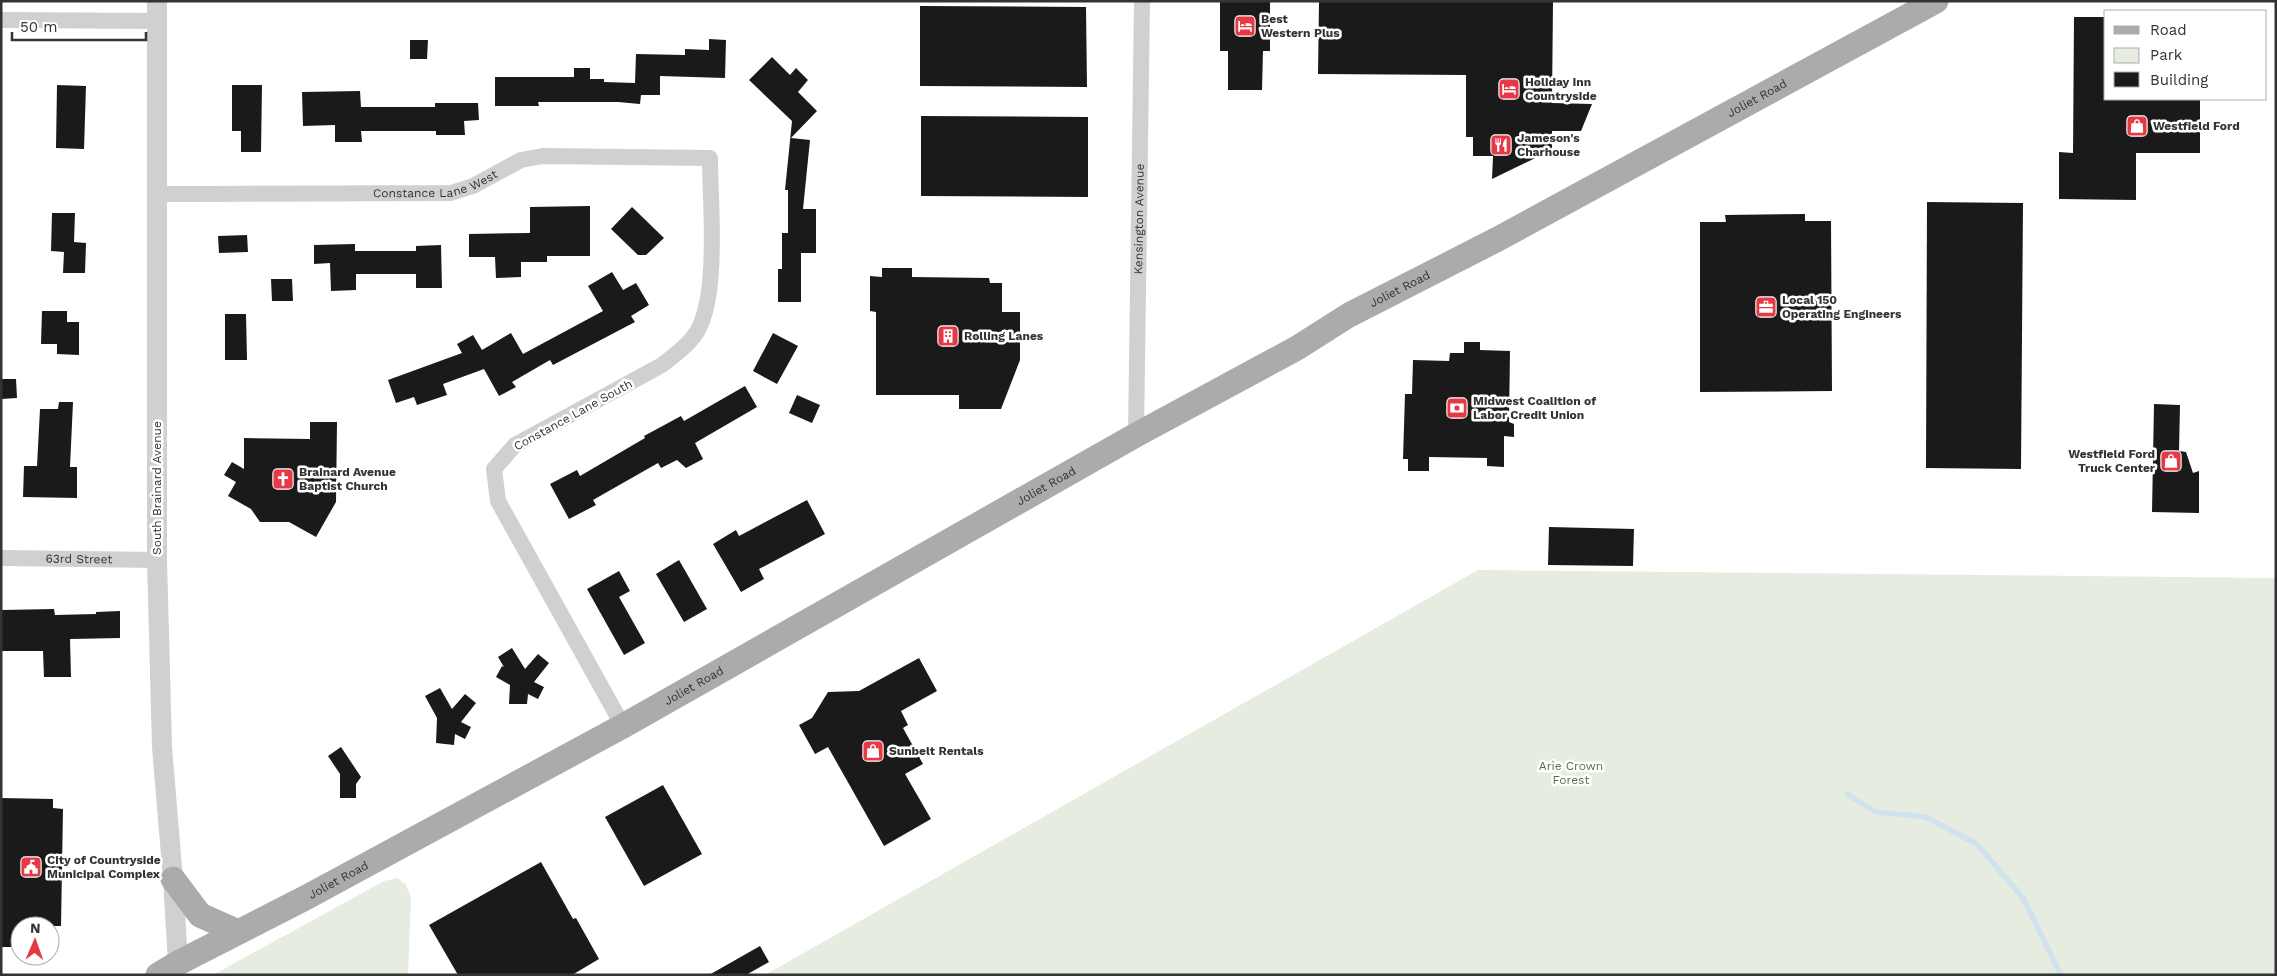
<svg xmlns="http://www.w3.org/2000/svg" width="2277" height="976" viewBox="0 0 2277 976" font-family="'Work Sans',sans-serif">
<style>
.green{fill:#e6ecdf}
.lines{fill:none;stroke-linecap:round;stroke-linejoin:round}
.stream{stroke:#cfe2ee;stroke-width:5.5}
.building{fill:#1a1a1a}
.minor{stroke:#d0d0d0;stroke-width:16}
.tertiary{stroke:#d0d0d0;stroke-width:20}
.primary{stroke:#ababab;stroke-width:25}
.labels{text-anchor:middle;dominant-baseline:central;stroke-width:5;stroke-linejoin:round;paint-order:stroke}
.poi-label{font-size:12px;font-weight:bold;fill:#333;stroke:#fff;text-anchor:start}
.street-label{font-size:12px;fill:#333;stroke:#fff}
.park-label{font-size:12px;fill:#56703f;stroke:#fff}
</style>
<rect width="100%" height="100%" fill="#fff"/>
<!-- green -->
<g class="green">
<polygon points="1478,570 2276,578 2276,975 765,975"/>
<polygon points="398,878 406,885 411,897 408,975 213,975 384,881"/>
</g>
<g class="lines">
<!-- stream -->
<polyline class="stream" points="1847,794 1876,812 1926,817 1977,844 2023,898 2061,975"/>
</g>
<!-- building -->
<g class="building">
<polygon points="1220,1 1270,1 1270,51 1263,51 1262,90 1228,90 1228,51 1220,51"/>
<polygon points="1319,1 1553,1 1552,103 1592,104 1581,131 1552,131 1552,150 1492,179 1493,156 1473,156 1473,137 1466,137 1466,75 1318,74"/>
<polygon points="920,6 1086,7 1087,87 920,86"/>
<polygon points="2074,17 2106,17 2106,99 2200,99 2200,153 2136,153 2136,200 2059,199 2059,152 2073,153"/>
<polygon points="709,39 726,40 725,78 660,76 660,95 641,95 640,104 618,102 538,102 539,106 495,106 495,77 574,77 574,68 590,68 590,79 604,79 604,82 635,83 636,54 685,55 685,49 709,50"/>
<polygon points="410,40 428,40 427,59 410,59"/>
<polygon points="772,57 790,75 796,68 808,80 798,92 817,111 791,138 810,140 803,209 816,209 816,253 801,253 801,302 778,302 778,269 782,269 782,233 788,233 788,190 785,190 792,121 749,80"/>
<polygon points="57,85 86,86 84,149 56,148"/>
<polygon points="232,85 262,85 261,152 241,152 241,131 232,131"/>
<polygon points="360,91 361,107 435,107 435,103 478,103 479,120 464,121 465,135 436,135 436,131 361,131 362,142 335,142 335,125 303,126 302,92"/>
<polygon points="921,116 1088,117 1088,197 921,196"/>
<polygon points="1927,202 2023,203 2021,469 1926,468"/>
<polygon points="590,206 590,256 547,256 547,262 521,262 521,277 496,278 495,257 469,257 469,234 530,233 530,207"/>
<polygon points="632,207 664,238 646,255 638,255 611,229"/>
<polygon points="52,213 75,213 74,242 86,243 85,273 63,273 64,252 51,251"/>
<polygon points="1805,214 1805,221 1831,221 1832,391 1700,392 1700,222 1726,222 1725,215"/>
<polygon points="247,235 248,252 219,253 218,236"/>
<polygon points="355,244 355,251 416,251 416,246 441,245 442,288 416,288 416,274 356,274 356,290 331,291 330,263 314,264 314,245"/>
<polygon points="882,268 912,268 912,277 989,278 990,283 1002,283 1002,312 1020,312 1020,360 1001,409 959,409 959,395 876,395 876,312 870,311 870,276 882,277"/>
<polygon points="612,272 623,290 636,283 649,305 631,316 635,322 553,365 550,360 512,382 516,387 499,396 484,369 443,384 447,395 417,405 414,397 396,403 388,380 462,353 457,344 473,335 482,350 511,333 523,354 603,311 588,286"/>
<polygon points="271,279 292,279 293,301 272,301"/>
<polygon points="42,311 67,311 67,322 79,322 79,355 57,354 57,344 41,344"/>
<polygon points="225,314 246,314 247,360 225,360"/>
<polygon points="773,333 798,346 777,384 753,371"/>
<polygon points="1464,342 1480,342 1480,350 1510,351 1509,422 1514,424 1514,437 1504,436 1504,467 1487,466 1487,458 1429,457 1429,471 1408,471 1408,459 1403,459 1405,394 1412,394 1413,360 1449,361 1450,353 1464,353"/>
<polygon points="1,379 16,379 17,398 1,399"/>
<polygon points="745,386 757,407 695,443 703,459 686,468 677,460 661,468 658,463 593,500 596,505 569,519 550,484 577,470 580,476 645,438 644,436 681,416 684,421"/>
<polygon points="797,395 820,405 812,423 789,413"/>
<polygon points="59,402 73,402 70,467 77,467 77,498 23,497 24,466 37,466 40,409 58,409"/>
<polygon points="2154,404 2180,405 2179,451 2186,452 2193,473 2199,471 2199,513 2152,512"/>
<polygon points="310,422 337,422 336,502 316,537 289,522 260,522 251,509 228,496 236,482 224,475 232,462 244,469 244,438 310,439"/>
<polygon points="807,500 825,534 759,569 764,579 741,592 713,544 736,530 739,536"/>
<polygon points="1549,527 1634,529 1633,566 1548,565"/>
<polygon points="679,560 707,609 684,622 656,574"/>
<polygon points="619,571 630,591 619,597 645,643 624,655 587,589"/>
<polygon points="54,609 55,615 96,614 96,612 120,611 120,638 70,639 71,677 44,677 43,651 2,651 2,610"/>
<polygon points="512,648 525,669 538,654 549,663 534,682 544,687 538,699 528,694 527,704 509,704 510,685 496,677 502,666 504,667 498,657"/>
<polygon points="919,658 937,691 901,711 908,725 903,728 923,764 905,774 931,819 884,846 828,747 815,754 799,725 812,718 828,692 859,691"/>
<polygon points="440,688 452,709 465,694 476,703 461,722 471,727 465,739 455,734 454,745 436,743 437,718 425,696"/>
<polygon points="341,747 361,777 356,784 356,798 340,798 340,774 328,756"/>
<polygon points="663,785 702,854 644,886 605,817"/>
<polygon points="1,798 53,799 53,808 63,809 61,926 20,926 20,947 1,947"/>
<polygon points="541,862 573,919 576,918 599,959 572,975 458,975 429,925"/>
<polygon points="760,946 769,962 746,975 709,975"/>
</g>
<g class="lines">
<!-- minor -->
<g class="minor">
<polyline points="1,20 157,21"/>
<path id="s1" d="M157,194L451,193L473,186L521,160L543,156L710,158C710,203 719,291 698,330C690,344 675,355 662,365L515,445L494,469L498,501L623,726"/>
<path id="s2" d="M1136,435L1142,1"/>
<path id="s3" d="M1,558L157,560"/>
</g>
<!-- tertiary -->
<polyline class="tertiary" points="157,1 157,560 162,747 173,879 178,963"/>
<!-- primary -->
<g class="primary">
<polyline points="173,879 200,915 238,932"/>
<path id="s4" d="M158,975L178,963L307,897L623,726L1136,435L1297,348L1349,315L1496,240L1936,1"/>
</g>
</g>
<!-- icons -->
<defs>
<g id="hotel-square" transform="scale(1.125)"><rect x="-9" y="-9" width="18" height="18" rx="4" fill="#e63946" stroke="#fff"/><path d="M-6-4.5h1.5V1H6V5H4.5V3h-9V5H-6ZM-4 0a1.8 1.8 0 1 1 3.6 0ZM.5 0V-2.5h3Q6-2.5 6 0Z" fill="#fff"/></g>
<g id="shop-square" transform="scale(1.125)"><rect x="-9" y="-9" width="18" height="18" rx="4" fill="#e63946" stroke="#fff"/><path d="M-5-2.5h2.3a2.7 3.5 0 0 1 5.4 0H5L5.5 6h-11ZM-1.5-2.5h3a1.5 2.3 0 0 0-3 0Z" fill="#fff"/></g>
<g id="restaurant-square" transform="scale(1.125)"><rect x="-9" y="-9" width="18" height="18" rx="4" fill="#e63946" stroke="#fff"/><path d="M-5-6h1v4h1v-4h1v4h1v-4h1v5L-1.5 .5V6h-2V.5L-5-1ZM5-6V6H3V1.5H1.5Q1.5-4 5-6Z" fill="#fff"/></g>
<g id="office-square" transform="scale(1.125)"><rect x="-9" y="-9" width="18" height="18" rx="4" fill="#e63946" stroke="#fff"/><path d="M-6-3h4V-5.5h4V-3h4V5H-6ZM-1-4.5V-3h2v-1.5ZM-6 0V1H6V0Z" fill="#fff"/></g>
<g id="building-square" transform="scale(1.125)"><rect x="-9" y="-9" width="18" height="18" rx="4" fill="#e63946" stroke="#fff"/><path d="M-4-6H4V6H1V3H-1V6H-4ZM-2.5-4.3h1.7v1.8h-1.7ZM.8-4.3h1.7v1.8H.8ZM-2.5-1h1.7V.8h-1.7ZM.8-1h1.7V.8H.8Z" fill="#fff"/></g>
<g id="bank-square" transform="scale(1.125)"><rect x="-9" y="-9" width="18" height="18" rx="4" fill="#e63946" stroke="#fff"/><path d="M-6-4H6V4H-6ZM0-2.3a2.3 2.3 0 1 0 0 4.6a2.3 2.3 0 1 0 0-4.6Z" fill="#fff"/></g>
<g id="church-square" transform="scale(1.125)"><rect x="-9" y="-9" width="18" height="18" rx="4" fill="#e63946" stroke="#fff"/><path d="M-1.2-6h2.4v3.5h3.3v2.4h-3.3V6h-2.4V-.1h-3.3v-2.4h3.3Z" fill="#fff"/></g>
<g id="civic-square" transform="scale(1.125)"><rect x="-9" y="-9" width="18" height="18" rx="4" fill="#e63946" stroke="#fff"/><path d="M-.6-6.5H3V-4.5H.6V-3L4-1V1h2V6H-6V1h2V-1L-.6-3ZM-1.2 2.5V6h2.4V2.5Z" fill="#fff"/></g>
</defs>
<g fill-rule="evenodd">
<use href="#hotel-square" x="1245" y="26"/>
<use href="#hotel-square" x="1509" y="89"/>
<use href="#shop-square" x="2137" y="126"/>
<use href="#restaurant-square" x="1501" y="145"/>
<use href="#office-square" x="1766" y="307"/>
<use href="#building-square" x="948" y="336"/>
<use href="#bank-square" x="1457" y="408"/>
<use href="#shop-square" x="2171" y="461"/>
<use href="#church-square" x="283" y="479"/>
<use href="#shop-square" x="873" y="751"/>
<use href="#civic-square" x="31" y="867"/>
</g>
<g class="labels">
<!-- poi labels -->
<g class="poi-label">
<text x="1261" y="19">Best<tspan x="1261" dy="14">Western Plus</tspan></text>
<text x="1525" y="82">Holiday Inn<tspan x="1525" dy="14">Countryside</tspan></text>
<text x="2153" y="126">Westfield Ford</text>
<text x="1517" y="138">Jameson's<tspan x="1517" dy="14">Charhouse</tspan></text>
<text x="1782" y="300">Local 150<tspan x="1782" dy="14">Operating Engineers</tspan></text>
<text x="964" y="336">Rolling Lanes</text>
<text x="1473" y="401">Midwest Coalition of<tspan x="1473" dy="14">Labor Credit Union</tspan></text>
<text x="2155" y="454" text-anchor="end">Westfield Ford<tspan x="2155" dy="14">Truck Center</tspan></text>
<text x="299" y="472">Brainard Avenue<tspan x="299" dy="14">Baptist Church</tspan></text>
<text x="889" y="751">Sunbelt Rentals</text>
<text x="47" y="860">City of Countryside<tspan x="47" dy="14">Municipal Complex</tspan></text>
</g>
<!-- street labels -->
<g class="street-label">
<text stroke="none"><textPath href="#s4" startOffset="1824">Joliet Road</textPath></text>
<text stroke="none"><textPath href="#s1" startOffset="280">Constance Lane West</textPath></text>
<text stroke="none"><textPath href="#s2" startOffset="216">Kensington Avenue</textPath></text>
<text stroke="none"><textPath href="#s4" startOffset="1419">Joliet Road</textPath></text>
<text transform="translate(573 415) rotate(-29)">Constance Lane South</text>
<text stroke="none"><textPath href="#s4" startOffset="1014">Joliet Road</textPath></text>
<text transform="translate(157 488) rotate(-90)">South Brainard Avenue</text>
<text stroke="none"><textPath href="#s3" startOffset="78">63rd Street</textPath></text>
<text stroke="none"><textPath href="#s4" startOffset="609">Joliet Road</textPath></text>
<text stroke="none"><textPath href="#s4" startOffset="204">Joliet Road</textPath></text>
</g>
<!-- park labels -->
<g class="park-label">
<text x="1571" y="766">Arie Crown<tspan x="1571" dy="14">Forest</tspan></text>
</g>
</g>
<!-- border -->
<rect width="2277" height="976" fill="none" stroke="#333333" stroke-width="5"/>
<!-- legend -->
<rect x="2104" y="10" width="162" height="90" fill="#ffffff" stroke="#adadad"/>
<rect x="2114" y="26" width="25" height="8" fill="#ababab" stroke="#adadad"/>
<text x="2150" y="35" font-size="15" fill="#333333">Road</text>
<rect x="2114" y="48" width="25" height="15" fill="#e6ecdf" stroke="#adadad"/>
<text x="2150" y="60" font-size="15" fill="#333333">Park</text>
<rect x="2114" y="72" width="25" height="15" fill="#1a1a1a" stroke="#adadad"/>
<text x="2150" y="85" font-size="15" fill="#333333">Building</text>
<!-- north arrow -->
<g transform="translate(35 941) rotate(2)"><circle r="24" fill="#ffffff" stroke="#adadad"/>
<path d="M0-4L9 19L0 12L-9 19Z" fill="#e63946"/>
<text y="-8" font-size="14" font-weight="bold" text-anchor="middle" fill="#333333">N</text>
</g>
<!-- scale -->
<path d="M12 32v8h134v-8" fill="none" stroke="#333333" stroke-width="2.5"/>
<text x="20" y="32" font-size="15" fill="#333333" stroke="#ffffff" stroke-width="4" paint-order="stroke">50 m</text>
</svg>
